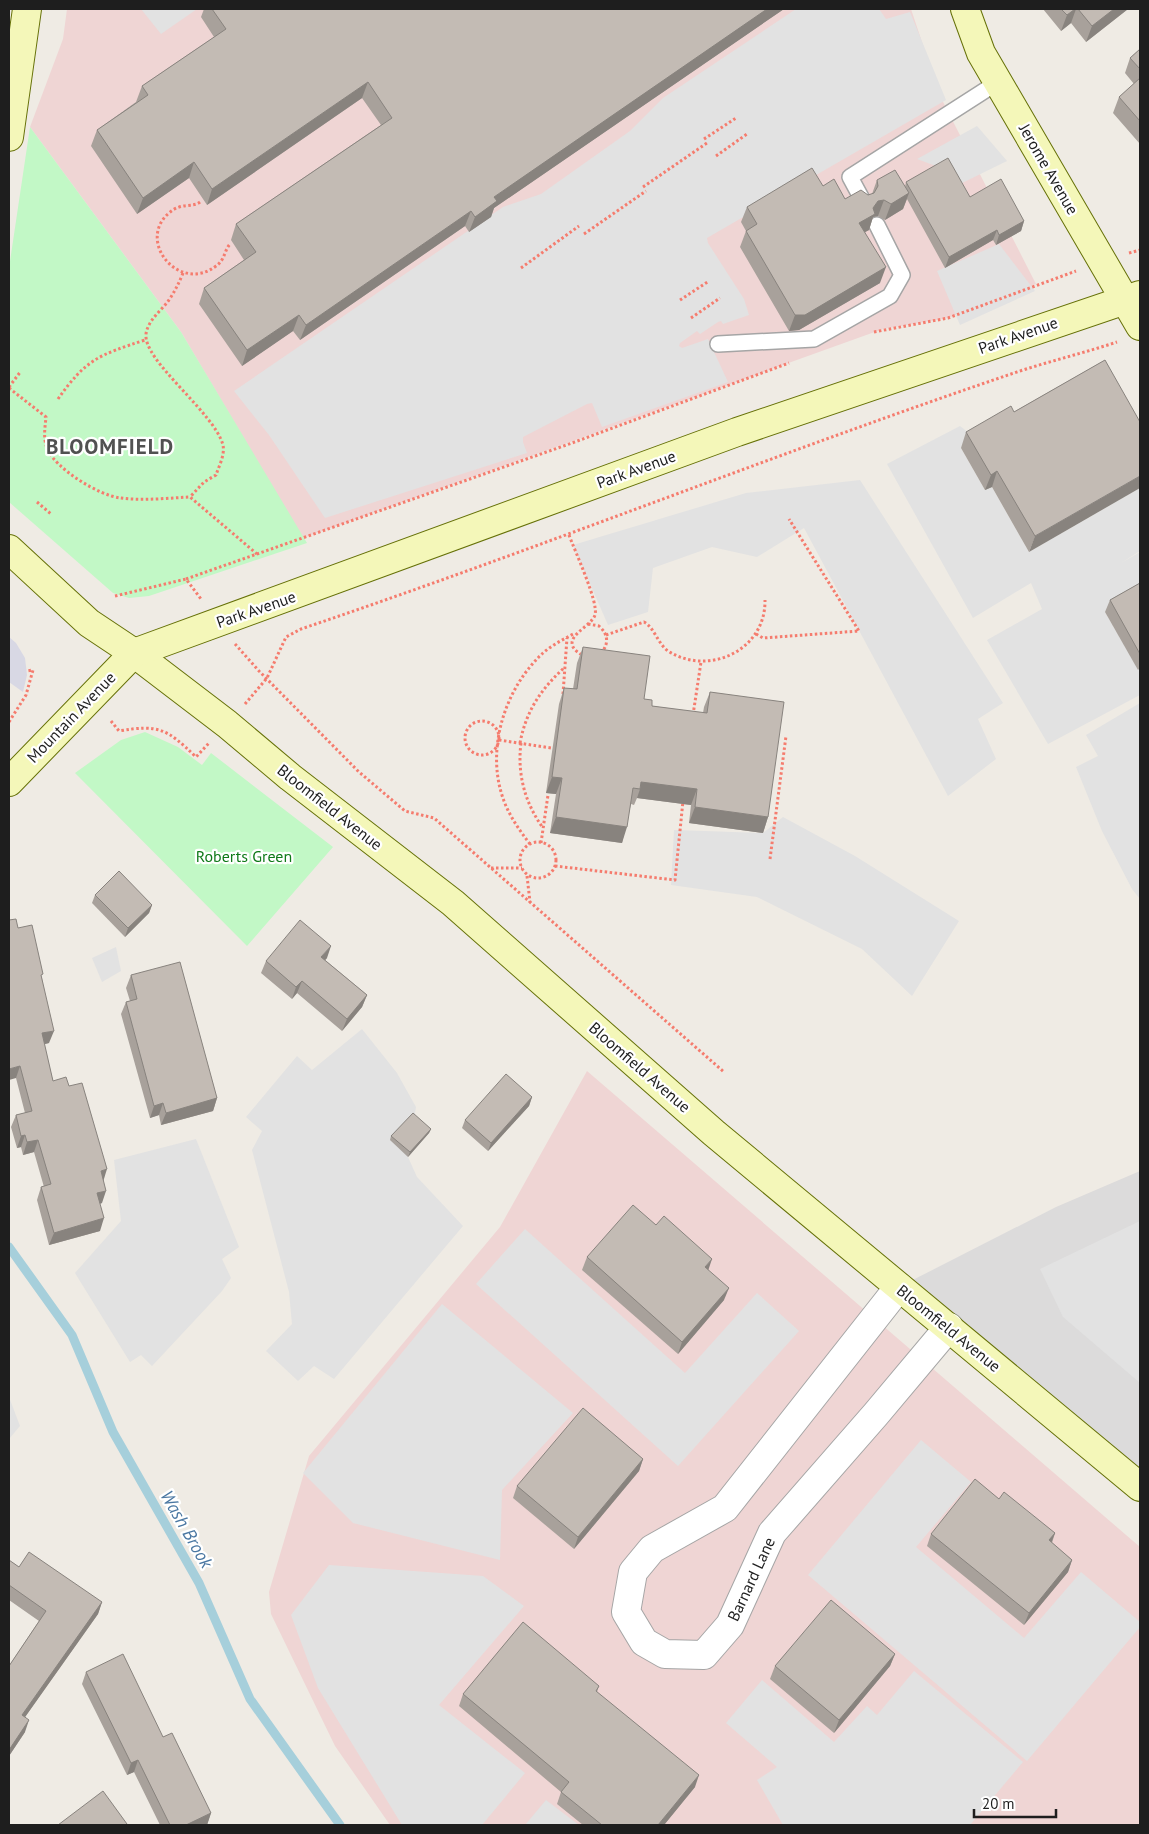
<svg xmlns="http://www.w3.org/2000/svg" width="1149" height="1834" viewBox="0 0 1149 1834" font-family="'PT Sans',sans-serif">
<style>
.residential{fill:#dcdbdb}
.commercial{fill:#efd5d4}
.park{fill:#c2f8c6}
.parking{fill:#e2e2e2}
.plaza{fill:#d8d8e4}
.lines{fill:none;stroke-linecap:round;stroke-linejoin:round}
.stream{stroke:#a6cfdb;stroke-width:9}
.lane-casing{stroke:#a5a5a5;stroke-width:18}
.street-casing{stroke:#a5a5a5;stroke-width:30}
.secondary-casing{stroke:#667108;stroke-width:30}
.path{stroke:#f57c6e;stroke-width:3;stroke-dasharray:2.5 2.5;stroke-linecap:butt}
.lane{stroke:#fff;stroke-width:15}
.street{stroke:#fff;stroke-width:28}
.secondary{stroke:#f4f7b9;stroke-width:28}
.wall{fill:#a8a19b}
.shaded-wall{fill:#88837e}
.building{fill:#c3bbb4;stroke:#88837e}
.labels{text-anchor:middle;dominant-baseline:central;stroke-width:4.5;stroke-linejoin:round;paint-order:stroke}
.street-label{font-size:16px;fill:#1e1e1e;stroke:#fff}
.park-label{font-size:16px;fill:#0f7918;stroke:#fff}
.water-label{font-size:18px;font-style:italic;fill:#4a77a2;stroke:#fff}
.district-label{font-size:21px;font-weight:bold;letter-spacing:1px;fill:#515151;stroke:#fff}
</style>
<rect width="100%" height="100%" fill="#efebe4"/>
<!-- residential -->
<polygon class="residential" points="1140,1171 1140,1487 899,1287 1056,1207"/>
<!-- commercial -->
<g class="commercial">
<polygon points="67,9 911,9 940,96 1036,284 948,318 883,329 303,538 181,332 30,127 63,39"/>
<polygon points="587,1071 1140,1547 1140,1825 390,1825 335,1746 271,1614 269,1592 309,1456 500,1227"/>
</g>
<!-- park -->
<g class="park">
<polygon points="30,127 181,332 307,543 149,596 129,598 113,593 9,502 9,268"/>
<polygon points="145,732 178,747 202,765 211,753 333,847 247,946 75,773 121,740"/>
</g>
<!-- parking -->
<g class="parking">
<polygon points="141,9 197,9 161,34"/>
<polygon points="796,9 879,9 886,19 910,12 946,100 707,238 708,243 744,299 749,315 723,324 721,321 718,322 700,334 697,331 680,343 679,346 682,348 708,339 728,382 602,427 592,403 587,404 523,437 523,442 527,453 325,518 269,435 234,391 503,207 541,194 630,131 663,98"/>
<polygon points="977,126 1007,161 954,187 944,169 917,159"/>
<polygon points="999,244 1035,291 960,325 937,271"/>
<polygon points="960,426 969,433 961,448 985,490 992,487 1029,552 1140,488 1140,551 1121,563 1140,552 1140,589 1105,612 1138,669 1140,668 1140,695 1048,744 987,640 1042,609 1031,583 973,618 887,464"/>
<polygon points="860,480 1003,703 978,719 996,759 948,796 804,528 757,557 712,547 653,568 648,612 608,625 573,545 746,493"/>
<polygon points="1140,703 1140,899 1132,889 1102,831 1076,767 1098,756 1086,735"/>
<polygon points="783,817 855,856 959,921 912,996 862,949 757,897 671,885 674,830 763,833"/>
<polygon points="116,947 121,971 102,982 92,958"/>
<polygon points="362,1029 397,1073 416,1107 408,1157 417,1177 463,1226 334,1379 314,1366 298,1381 266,1351 292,1324 289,1292 252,1150 262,1131 246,1117 297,1056 312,1070"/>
<polygon points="196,1139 239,1247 222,1259 231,1278 222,1291 152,1366 141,1355 130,1362 75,1273 121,1221 114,1160"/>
<polygon points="1140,1221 1140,1383 1063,1317 1040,1269"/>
<polygon points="525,1229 685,1373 757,1293 799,1331 678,1466 476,1284"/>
<polygon points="442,1304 573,1413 502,1490 500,1560 353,1523 303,1473"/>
<polygon points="9,1397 20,1426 9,1439"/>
<polygon points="921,1440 971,1482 916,1547 1024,1638 1081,1572 1140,1622 1140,1627 1027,1761 808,1575"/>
<polygon points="329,1565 483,1576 524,1606 439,1705 525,1773 482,1825 402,1825 318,1688 291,1615"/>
<polygon points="914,1671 1023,1762 970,1825 783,1825 757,1780 777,1767 726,1723 762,1680 834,1742 867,1706 877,1715"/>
<polygon points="546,1800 579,1825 525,1825"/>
</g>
<!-- plaza -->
<polygon class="plaza" points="9,637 16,643 25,658 27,675 23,692 9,682"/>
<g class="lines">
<!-- stream -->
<polyline class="stream" points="9,1247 72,1335 113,1432 199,1583 250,1699 340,1825"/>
<!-- lane casing -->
<g class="lane-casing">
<g id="lane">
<polyline points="863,201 850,177 998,82"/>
<polyline points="718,344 814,339 890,296 902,275 877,225"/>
</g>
</g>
<!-- street casing -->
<g class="street-casing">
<polyline id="street" points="899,1287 725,1508 652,1549 633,1572 626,1612 644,1642 665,1654 704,1655 730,1625 772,1533 876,1414 949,1327"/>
</g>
<!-- secondary casing -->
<g class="secondary-casing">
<g id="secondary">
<polyline points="965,9 981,53 1140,326"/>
<polyline points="9,137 27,9"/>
<polyline points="9,549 89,623 134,653 227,724 290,777 453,903 714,1133 1140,1487"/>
<polyline points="9,782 134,653 737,432 1140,295"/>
</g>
</g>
<!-- path -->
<g class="path">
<polyline points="704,139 736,118"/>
<polyline points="716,156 747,134"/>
<polyline points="643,187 707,143"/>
<path d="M200,202C193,208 181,202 169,213C136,241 179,294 216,266C225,260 224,251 230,244"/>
<polyline points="584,234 646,191"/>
<polyline points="1129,253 1140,250"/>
<polyline points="521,268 579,226"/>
<path d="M183,273C179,283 175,291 169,300C161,311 148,320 146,334C143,361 214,412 223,445C225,455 219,466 216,475L204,482L190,497"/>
<polyline points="680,300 709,281"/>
<polyline points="691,318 720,298"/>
<polyline points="874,332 948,318 1076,271"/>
<polyline points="9,387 21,371"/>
<path d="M9,388L46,417C45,428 43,438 47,448C55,469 100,496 121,498C144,501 168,498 190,497L257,554"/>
<path d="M58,399C86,359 99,355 145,340"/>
<polyline points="37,502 51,514"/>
<path d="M569,535C574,549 599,603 595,615C591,628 555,639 582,655"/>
<polyline points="186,579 572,443 789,363"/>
<polyline points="115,596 186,579 201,599"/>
<path d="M588,624L599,626C608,634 609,643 602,652"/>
<polyline points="756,634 763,638 859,631 789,519"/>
<path d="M606,635L644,622C654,627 658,644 668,651C709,677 766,650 765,600"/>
<polyline points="235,644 259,671 359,772 405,811 434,818 724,1072"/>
<polyline points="563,694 567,638"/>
<path d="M245,704L267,678L286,637L301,629C541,548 777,453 1017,372C1050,361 1084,353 1117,342"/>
<polyline points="693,715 701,662"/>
<path d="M111,721L119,731C159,724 167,729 196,757L209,743"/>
<circle cx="482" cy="738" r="17"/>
<polyline points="9,722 26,695 33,670 27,671"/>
<polyline points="499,740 551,748"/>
<path d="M520,743C526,711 541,689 565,667"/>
<path d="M521,743C517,774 525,803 543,828"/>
<circle cx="538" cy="860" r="18"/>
<polyline points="541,843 548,795"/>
<path d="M530,844C520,831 510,817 504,801C485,751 504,689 543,653C552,645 564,639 575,633"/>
<polyline points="770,859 786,736"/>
<polyline points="555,866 675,880 683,801"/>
<polyline points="491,868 522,868"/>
<polyline points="527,876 530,902"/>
</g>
<!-- lane -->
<use href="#lane" class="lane"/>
<!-- street -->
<use href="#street" class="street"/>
<!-- secondary -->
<use href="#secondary" class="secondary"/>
</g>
<!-- wall -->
<g class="wall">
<polygon points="204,9 784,9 494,208 491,217 469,232 465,226 300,340 293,331 242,366 199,304 204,288 244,260 231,240 236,224 381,125 362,98 207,205 189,178 137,214 91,146 97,130 136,102 142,86 214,37 201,17"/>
<polygon points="1043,9 1128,9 1086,42 1071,23 1061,31"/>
<polygon points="1140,49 1140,144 1113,113 1119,97 1134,84 1125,73 1130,58"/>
<polygon points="877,180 905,187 906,182 970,197 1024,221 1021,231 996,245 993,240 945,268 907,199 903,209 885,220 878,216 873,217 869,230 865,232 880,283 799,330 789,331 740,247 746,231 741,222 747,207 823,186 845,199 868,195 872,194"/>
<polygon points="1105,360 1029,552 992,487 985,490 961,448 966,432 1014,412"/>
<polygon points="1140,583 1140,668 1138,670 1105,612 1110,600"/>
<polygon points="583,647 652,706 703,713 704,707 710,692 768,817 763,833 689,823 691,805 637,798 634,805 631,804 622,843 550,833 556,794 546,793 559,704 564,688 573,689 577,663"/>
<polygon points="95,895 152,905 149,913 125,937 92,903"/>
<polygon points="18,928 42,978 49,1043 44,1044 53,1081 69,1086 103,1180 102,1203 100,1204 100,1231 49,1245 37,1200 41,1187 44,1187 34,1152 23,1155 21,1147 17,1148 11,1127 16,1115 25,1113 16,1078"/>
<polygon points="327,958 325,960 367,995 362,1007 342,1031 297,993 292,999 261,973 266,961"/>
<polygon points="131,975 217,1098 213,1111 161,1125 159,1115 150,1118 121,1014 126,1002 130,1001 126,988"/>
<polygon points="532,1097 529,1106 488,1151 462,1128 465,1120"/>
<polygon points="431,1129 429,1133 408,1157 390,1140 391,1136"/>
<polygon points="587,1257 708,1270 724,1300 678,1354 582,1270"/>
<polygon points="643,1459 639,1471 574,1549 513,1498 517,1486"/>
<polygon points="999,1499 1055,1533 1052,1543 1072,1560 1068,1572 1024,1625 927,1546 931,1534"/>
<polygon points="9,1560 19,1567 102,1602 98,1614 25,1717 25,1732 9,1756 9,1666 39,1621 9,1600"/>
<polygon points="895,1654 890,1666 834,1733 770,1679 775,1666"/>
<polygon points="86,1672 163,1737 211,1813 207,1825 160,1825 134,1772 127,1775 82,1684"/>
<polygon points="599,1686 597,1692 695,1787 664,1825 583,1825 557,1804 561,1792 459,1706 463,1694"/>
</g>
<!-- shaded-wall -->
<g class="shaded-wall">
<polygon points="767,9 784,9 494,208 491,217 469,232 475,217 494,197"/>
<polygon points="1075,9 1076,9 1071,23 1061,31 1067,15"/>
<polygon points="1114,9 1128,9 1086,42 1092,26"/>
<polygon points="368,82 362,98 207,205 212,189"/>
<polygon points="194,162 189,178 137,214 143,198"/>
<polygon points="909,193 903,209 885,220 891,204"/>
<polygon points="884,200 878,216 873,217 869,230 854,238 859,223 873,208 878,201"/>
<polygon points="471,211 465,226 300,340 306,325"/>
<polygon points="1024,221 1021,231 996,245 999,235"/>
<polygon points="997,230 993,240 945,268 949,257"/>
<polygon points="886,267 880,283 799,330 789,331 795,315"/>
<polygon points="299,315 293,331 242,366 247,350"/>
<polygon points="997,471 992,487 985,490 991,475"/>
<polygon points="1140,476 1140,488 1029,552 1035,536"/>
<polygon points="552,777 562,778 556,794 546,793"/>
<polygon points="641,782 697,789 691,805 637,798 640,789"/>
<polygon points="695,807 768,817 763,833 689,823"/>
<polygon points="556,817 627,827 622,843 550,833"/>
<polygon points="152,905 149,913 125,937 128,928"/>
<polygon points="331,946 327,958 317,969 321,957"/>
<polygon points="302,981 297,993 292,999 296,987"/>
<polygon points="367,995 362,1007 342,1031 347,1019"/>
<polygon points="54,1031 49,1043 37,1046 42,1033"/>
<polygon points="20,1066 16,1078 9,1080 9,1069"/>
<polygon points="532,1097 529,1106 488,1151 491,1143"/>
<polygon points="217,1098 213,1111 161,1125 166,1113"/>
<polygon points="163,1103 159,1115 150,1118 154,1106"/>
<polygon points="431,1129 429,1133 408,1157 410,1152"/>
<polygon points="25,1135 21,1147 17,1148 21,1136"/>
<polygon points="38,1140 34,1152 23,1155 27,1142"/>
<polygon points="107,1169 103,1182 101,1171"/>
<polygon points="106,1191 102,1203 93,1205 97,1193"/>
<polygon points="104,1218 100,1231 49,1245 54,1233"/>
<polygon points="712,1259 708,1271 705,1267"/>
<polygon points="729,1288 724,1300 678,1354 682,1342"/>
<polygon points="643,1459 639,1471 574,1549 578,1537"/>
<polygon points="1055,1533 1050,1546 1049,1540"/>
<polygon points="1072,1560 1068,1572 1024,1625 1029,1613"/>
<polygon points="102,1602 98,1614 18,1727 22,1715"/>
<polygon points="895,1654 890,1666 834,1733 839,1720"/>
<polygon points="29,1720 25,1732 9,1756 9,1750"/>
<polygon points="138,1760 134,1772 127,1775 131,1763"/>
<polygon points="699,1775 695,1787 664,1825 658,1825"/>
<polygon points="211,1813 207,1825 186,1825"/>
</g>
<!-- building -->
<g class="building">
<polygon points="212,9 767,9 494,197 497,201 475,217 471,211 306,325 299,315 247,350 204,288 256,252 236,224 392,118 368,82 212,189 194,162 143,198 97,130 148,95 142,86 226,29"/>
<polygon points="1061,9 1075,9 1067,15"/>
<polygon points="1078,9 1114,9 1092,26"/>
<polygon points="1140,49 1140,69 1130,58"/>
<polygon points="1140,78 1140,121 1119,97"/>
<polygon points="948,158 970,197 1001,179 1024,221 999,235 997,230 949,257 906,182"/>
<polygon points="812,168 823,186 834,179 845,199 861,190 868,195 874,193 878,186 877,180 895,170 909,193 891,204 884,200 878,201 873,208 875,214 859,223 886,267 805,315 795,315 746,231 757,224 747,207"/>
<polygon points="1105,360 1140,422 1140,476 1035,536 997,471 991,475 966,432 1011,406 1014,412"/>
<polygon points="1140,583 1140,654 1110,600"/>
<polygon points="583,647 650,656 644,699 652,700 652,706 707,713 710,692 784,702 768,817 695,807 697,789 641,782 640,789 633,788 627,827 556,817 562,778 552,777 564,688 577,689"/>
<polygon points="119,871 152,905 128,928 95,895"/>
<polygon points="16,919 18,928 32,925 43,974 41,975 54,1031 42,1033 53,1081 66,1077 69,1086 82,1083 107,1169 101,1171 106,1191 97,1193 104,1218 54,1233 41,1187 51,1184 38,1140 27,1142 25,1135 21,1136 16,1115 32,1111 20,1066 9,1069 9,920"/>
<polygon points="300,920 331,946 321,957 367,995 347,1019 302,981 296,987 266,961"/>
<polygon points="180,962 217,1098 166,1113 163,1103 154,1106 126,1002 137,999 131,975"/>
<polygon points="506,1074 532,1097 491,1143 465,1120"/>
<polygon points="413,1113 431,1129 410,1152 391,1136"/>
<polygon points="633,1205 656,1225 664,1216 712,1259 705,1267 729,1288 682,1342 587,1257"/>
<polygon points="583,1408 643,1459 578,1537 517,1486"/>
<polygon points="975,1479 999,1499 1004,1492 1055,1533 1049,1540 1072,1560 1029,1613 931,1534"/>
<polygon points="29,1552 102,1602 22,1715 29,1720 9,1750 9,1666 46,1611 9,1585 9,1560 19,1567"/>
<polygon points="831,1600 895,1654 839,1720 775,1666"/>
<polygon points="523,1622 599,1686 596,1691 699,1775 658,1825 602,1825 561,1792 569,1782 463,1694"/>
<polygon points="123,1654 163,1737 172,1733 211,1813 186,1825 170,1825 138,1760 131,1763 86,1672"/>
<polygon points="103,1791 127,1824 125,1825 58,1825"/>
</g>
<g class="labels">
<!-- street labels -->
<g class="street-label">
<text transform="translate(1049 169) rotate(60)">Jerome Avenue</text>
<text transform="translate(1018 335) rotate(-19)">Park Avenue</text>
<text transform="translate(636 469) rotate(-20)">Park Avenue</text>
<text transform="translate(256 609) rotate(-19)">Park Avenue</text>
<text transform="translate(71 717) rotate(-46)">Mountain Avenue</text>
<text transform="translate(330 807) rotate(38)">Bloomfield Avenue</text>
<text transform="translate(640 1067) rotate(41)">Bloomfield Avenue</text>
<text transform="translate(949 1328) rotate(39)">Bloomfield Avenue</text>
<text transform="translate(751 1579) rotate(-65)">Barnard Lane</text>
</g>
<!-- park labels -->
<g class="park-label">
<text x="244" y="856">Roberts Green</text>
</g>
<!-- water labels -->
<g class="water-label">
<text transform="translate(187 1529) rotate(60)">Wash Brook</text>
</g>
<!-- district labels -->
<g class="district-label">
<text x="110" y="446">BLOOMFIELD</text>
</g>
</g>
<!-- border -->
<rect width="1149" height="1834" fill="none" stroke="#1e1e1e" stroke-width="20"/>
<!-- scale -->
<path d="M974 1809v8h82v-8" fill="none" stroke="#1e1e1e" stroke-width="2.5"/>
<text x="982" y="1809" font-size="15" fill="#1e1e1e" stroke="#ffffff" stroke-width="4" paint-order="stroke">20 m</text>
</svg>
